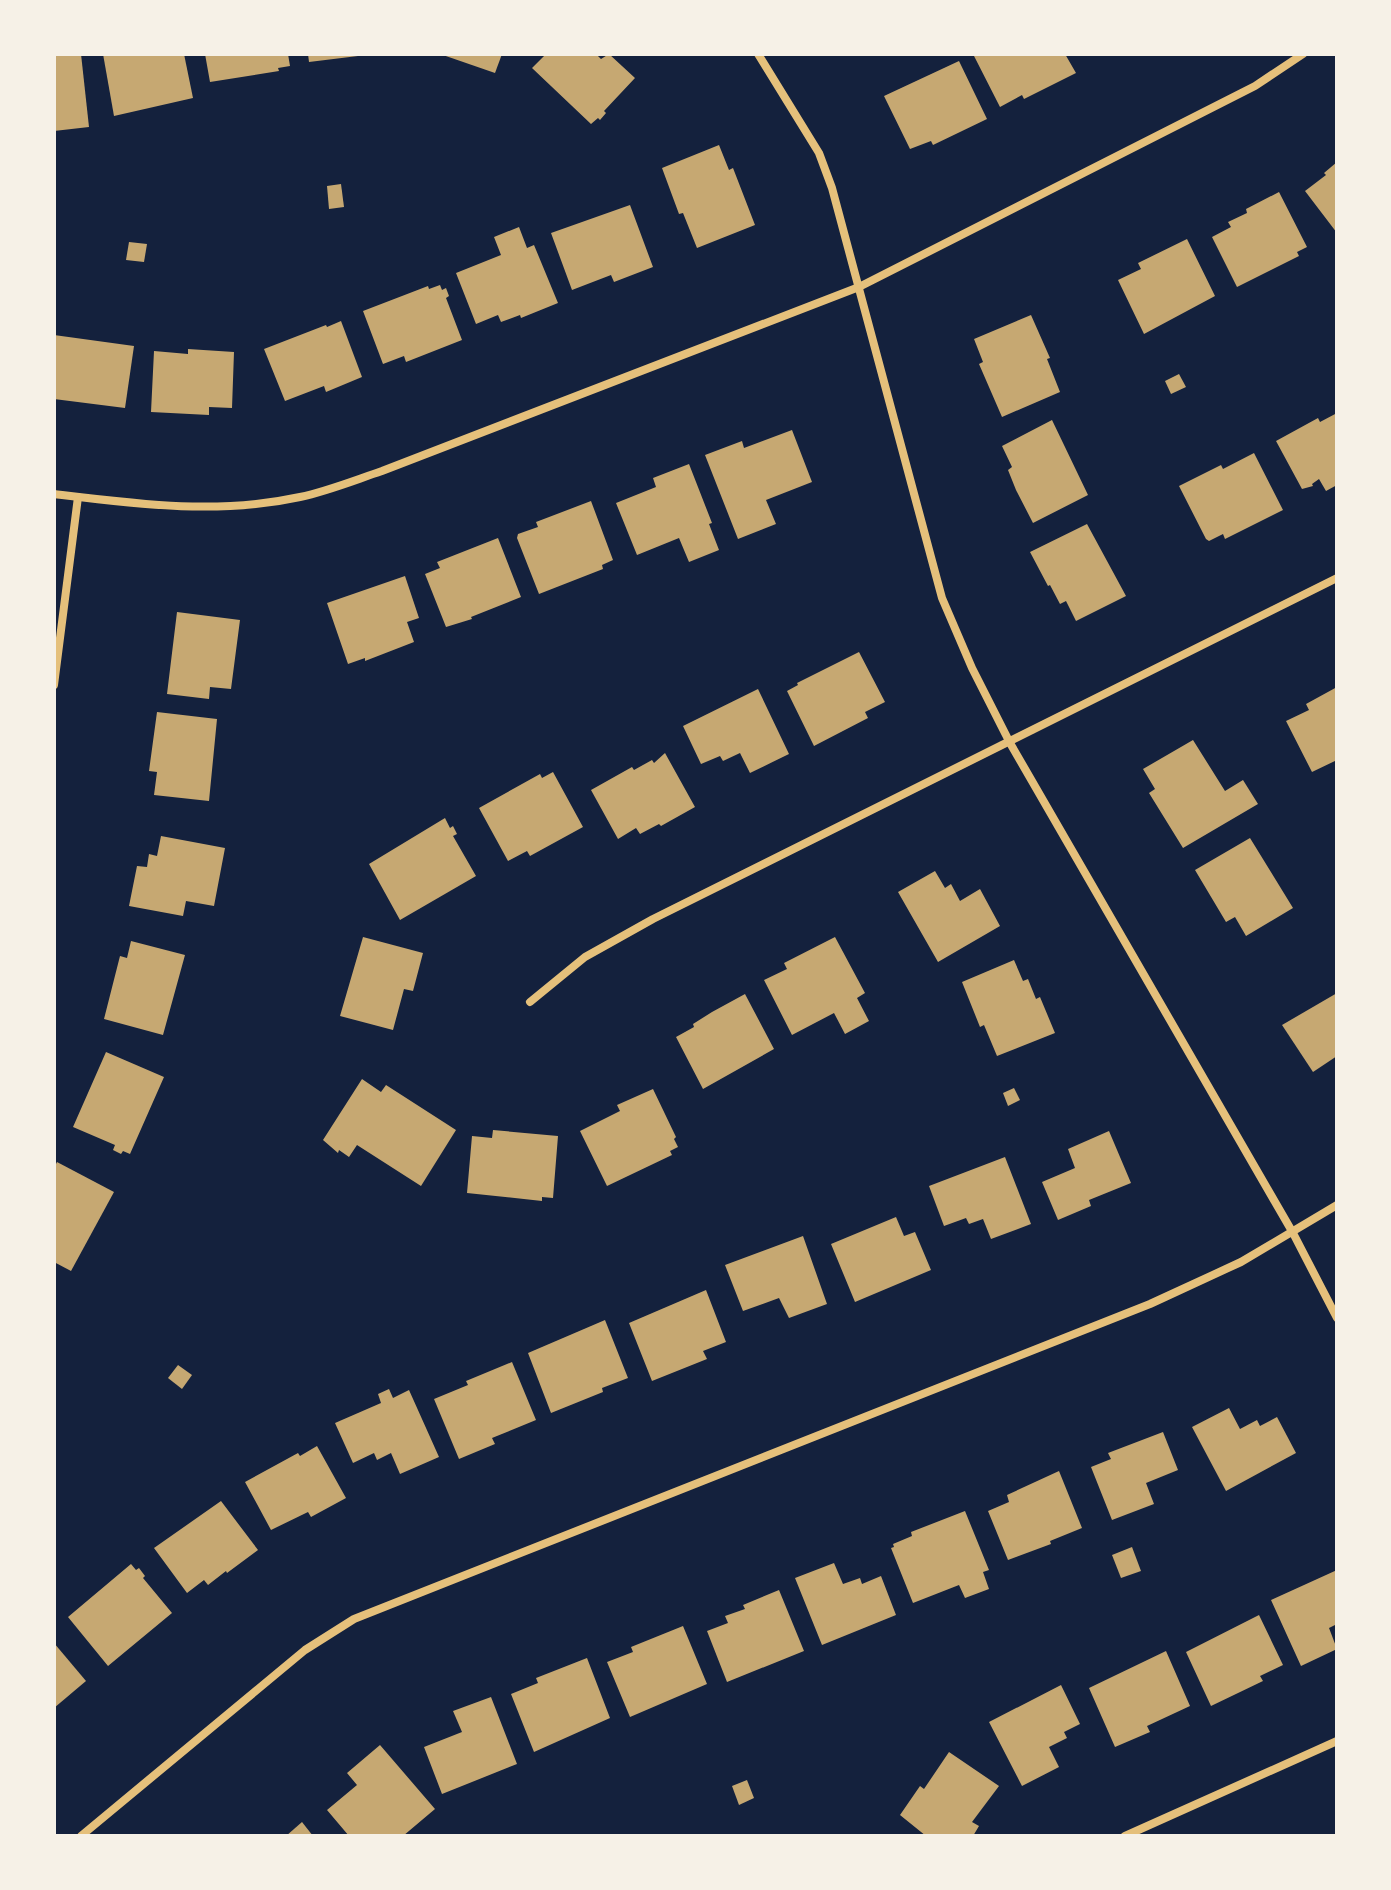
<svg xmlns="http://www.w3.org/2000/svg" width="1391" height="1890" viewBox="0 0 1391 1890" font-family="'Sofia Sans Condensed',sans-serif">
<style>
.building{fill:#c6a872}
.lines{fill:none;stroke-linecap:round;stroke-linejoin:round}
.minor{stroke:#e5c07b;stroke-width:8}
</style>
<rect width="100%" height="100%" fill="#14213d"/>
<!-- building -->
<g class="building">
<polygon points="54,54 81,54 89,127 54,131"/>
<polygon points="103,54 184,54 193,98 114,116"/>
<polygon points="205,54 288,54 290,66 278,68 279,71 210,82"/>
<polygon points="308,54 358,54 358,56 309,62"/>
<polygon points="440,54 502,54 495,73"/>
<polygon points="546,54 596,54 601,59 609,54 635,78 604,111 606,113 600,120 598,118 591,124 532,68"/>
<polygon points="973,54 1065,54 1076,73 1024,99 1022,95 1000,107"/>
<polygon points="959,61 987,119 933,145 931,141 910,149 884,96"/>
<polygon points="719,145 729,170 733,168 755,225 697,248 683,213 679,214 662,168"/>
<polygon points="1337,162 1337,233 1305,191 1326,175 1324,173"/>
<polygon points="341,184 344,207 329,209 327,186"/>
<polygon points="1279,192 1307,247 1297,252 1299,256 1237,287 1212,237 1231,227 1228,222 1247,213 1246,209"/>
<polygon points="630,205 653,267 614,282 611,275 572,290 551,233"/>
<polygon points="519,227 527,248 534,245 558,303 521,318 520,315 501,322 498,315 476,324 456,273 501,255 494,237"/>
<polygon points="1187,239 1215,296 1144,334 1118,280 1141,269 1138,263"/>
<polygon points="129,242 147,244 144,262 126,260"/>
<polygon points="440,285 442,290 446,288 449,296 446,298 462,340 406,362 404,356 383,364 363,311 428,286 429,289"/>
<polygon points="1031,315 1050,358 1047,359 1060,392 1002,417 979,364 983,362 974,339"/>
<polygon points="341,321 362,377 326,392 324,386 285,401 264,349 326,325 327,327"/>
<polygon points="54,335 134,346 125,408 54,399"/>
<polygon points="188,349 234,352 232,408 209,407 209,415 151,412 154,351 188,354"/>
<polygon points="1179,374 1186,387 1171,394 1165,381"/>
<polygon points="1337,413 1337,485 1326,491 1319,479 1312,484 1313,486 1302,489 1276,441 1318,418 1320,422"/>
<polygon points="1052,420 1088,495 1033,523 1016,490 1008,470 1012,467 1002,446"/>
<polygon points="792,430 812,482 766,500 776,524 738,539 705,455 742,441 744,448"/>
<polygon points="1254,453 1283,510 1225,539 1223,534 1209,541 1206,539 1179,486 1221,465 1223,469"/>
<polygon points="689,464 712,523 709,524 719,550 689,562 679,538 637,555 616,503 656,487 653,478"/>
<polygon points="591,501 613,560 602,565 603,569 539,594 517,538 518,534 538,527 536,522"/>
<polygon points="1087,524 1126,596 1076,621 1066,601 1060,604 1050,585 1048,586 1030,552"/>
<polygon points="498,538 521,597 471,617 472,619 446,627 425,574 440,568 437,562"/>
<polygon points="405,576 419,618 407,622 414,642 365,661 365,658 348,664 327,603"/>
<polygon points="177,612 240,620 231,689 210,687 209,699 167,694"/>
<polygon points="859,652 885,702 865,712 868,718 814,746 787,691 798,685 797,683"/>
<polygon points="1337,687 1337,760 1312,772 1286,721 1309,710 1306,704"/>
<polygon points="758,689 789,754 750,773 740,753 723,761 720,756 701,764 683,726"/>
<polygon points="157,712 217,719 209,801 154,795 157,772 149,771"/>
<polygon points="1193,740 1225,791 1243,780 1258,804 1183,848 1149,793 1155,789 1143,769"/>
<polygon points="665,753 695,807 661,826 659,824 640,834 636,828 618,839 591,790 632,767 634,770 652,760 654,763"/>
<polygon points="553,772 583,827 530,856 527,851 508,861 479,808 540,774 542,778"/>
<polygon points="445,818 450,828 453,826 457,834 453,836 476,876 400,920 369,864"/>
<polygon points="161,836 225,848 214,906 186,901 183,916 129,906 137,866 147,867 149,854 157,856"/>
<polygon points="1250,838 1293,908 1246,936 1235,917 1226,922 1195,870"/>
<polygon points="935,871 945,888 951,884 960,901 980,889 1000,926 938,962 898,892"/>
<polygon points="363,937 423,953 413,991 404,989 393,1030 340,1016"/>
<polygon points="835,937 865,993 857,998 869,1021 845,1034 834,1013 792,1035 764,980 787,969 784,963"/>
<polygon points="131,941 185,955 163,1035 104,1019 120,956 127,958"/>
<polygon points="1014,960 1023,981 1028,979 1036,999 1040,997 1055,1033 997,1056 984,1025 980,1027 962,982"/>
<polygon points="1337,993 1337,1056 1313,1072 1282,1025"/>
<polygon points="745,994 774,1049 703,1089 676,1037 694,1027 693,1024 712,1012"/>
<polygon points="106,1052 164,1077 130,1154 123,1151 121,1154 113,1150 115,1145 73,1127"/>
<polygon points="362,1079 381,1092 386,1085 456,1130 421,1186 357,1145 349,1157 339,1150 338,1153 323,1140"/>
<polygon points="1014,1088 1020,1100 1008,1106 1003,1093"/>
<polygon points="653,1089 676,1137 674,1139 678,1147 670,1151 672,1155 607,1186 580,1131 620,1111 617,1105"/>
<polygon points="493,1130 558,1136 553,1198 542,1197 542,1201 467,1193 472,1136 492,1138"/>
<polygon points="1109,1131 1131,1183 1089,1200 1091,1206 1058,1220 1042,1182 1075,1168 1068,1149"/>
<polygon points="1005,1157 1031,1224 991,1239 983,1219 969,1224 966,1218 944,1226 929,1186"/>
<polygon points="57,1162 114,1192 71,1271 54,1262 54,1168"/>
<polygon points="896,1217 904,1236 915,1232 931,1270 855,1302 831,1244"/>
<polygon points="803,1236 827,1304 789,1318 779,1298 743,1311 725,1265"/>
<polygon points="706,1290 726,1342 703,1351 707,1359 652,1381 629,1323"/>
<polygon points="605,1320 628,1378 602,1388 603,1392 551,1413 528,1353"/>
<polygon points="512,1362 536,1420 492,1438 495,1444 459,1459 434,1399 468,1385 466,1381"/>
<polygon points="178,1365 192,1375 182,1389 168,1378"/>
<polygon points="389,1389 393,1398 409,1390 439,1457 400,1474 391,1453 377,1460 374,1453 353,1463 335,1423 381,1403 378,1394"/>
<polygon points="1229,1408 1240,1429 1257,1420 1260,1426 1277,1417 1296,1453 1226,1491 1192,1427"/>
<polygon points="1163,1432 1178,1470 1146,1483 1154,1504 1112,1520 1091,1467 1111,1459 1108,1453"/>
<polygon points="317,1446 346,1498 311,1517 308,1512 271,1530 245,1482 298,1453 300,1456"/>
<polygon points="1059,1471 1082,1528 1050,1541 1051,1544 1008,1560 988,1511 1009,1502 1007,1495"/>
<polygon points="221,1501 258,1550 227,1573 226,1571 208,1585 204,1580 187,1593 154,1548"/>
<polygon points="965,1511 989,1570 983,1572 989,1589 965,1598 959,1585 913,1603 891,1548 894,1547 893,1544 912,1536 911,1532"/>
<polygon points="1132,1547 1141,1571 1121,1578 1112,1555"/>
<polygon points="834,1563 843,1584 860,1578 862,1584 881,1576 896,1615 822,1645 795,1578"/>
<polygon points="131,1564 136,1570 139,1568 145,1576 143,1578 172,1613 108,1666 68,1617"/>
<polygon points="1337,1570 1337,1624 1329,1628 1337,1649 1301,1666 1271,1600"/>
<polygon points="779,1590 804,1651 727,1682 707,1631 728,1623 725,1616 745,1609 743,1605"/>
<polygon points="1259,1615 1283,1665 1260,1676 1263,1681 1211,1706 1186,1652"/>
<polygon points="683,1626 707,1684 630,1717 607,1662 633,1652 631,1647"/>
<polygon points="54,1643 86,1681 54,1708"/>
<polygon points="1166,1651 1190,1706 1147,1726 1150,1732 1115,1747 1089,1688"/>
<polygon points="587,1658 610,1718 534,1752 511,1694 538,1683 536,1678"/>
<polygon points="1061,1685 1080,1724 1064,1732 1067,1738 1049,1747 1059,1767 1022,1786 989,1722"/>
<polygon points="491,1697 517,1764 442,1794 424,1747 462,1732 453,1711"/>
<polygon points="380,1745 435,1809 403,1836 349,1836 327,1810 357,1785 347,1773"/>
<polygon points="949,1752 999,1786 972,1822 979,1826 973,1836 926,1836 900,1815 920,1786 924,1789"/>
<polygon points="747,1780 754,1798 739,1805 732,1786"/>
<polygon points="302,1822 313,1836 286,1836"/>
</g>
<g class="lines">
<!-- minor -->
<g class="minor">
<polyline points="758,54 819,153 832,188 942,598 972,668 1010,743 1293,1233 1337,1318"/>
<path d="M54,494C136,504 218,515 300,497C328,491 355,480 382,471L859,287L1255,86L1303,54"/>
<polyline points="54,685 78,497"/>
<polyline points="530,1002 585,957 653,919 1337,578"/>
<polyline points="81,1836 305,1650 354,1619 1150,1304 1241,1262 1337,1205"/>
<polyline points="1125,1836 1337,1741"/>
</g>
</g>
<!-- border -->
<rect width="1391" height="1890" fill="none" stroke="#f6f1e7" stroke-width="112"/>
</svg>
